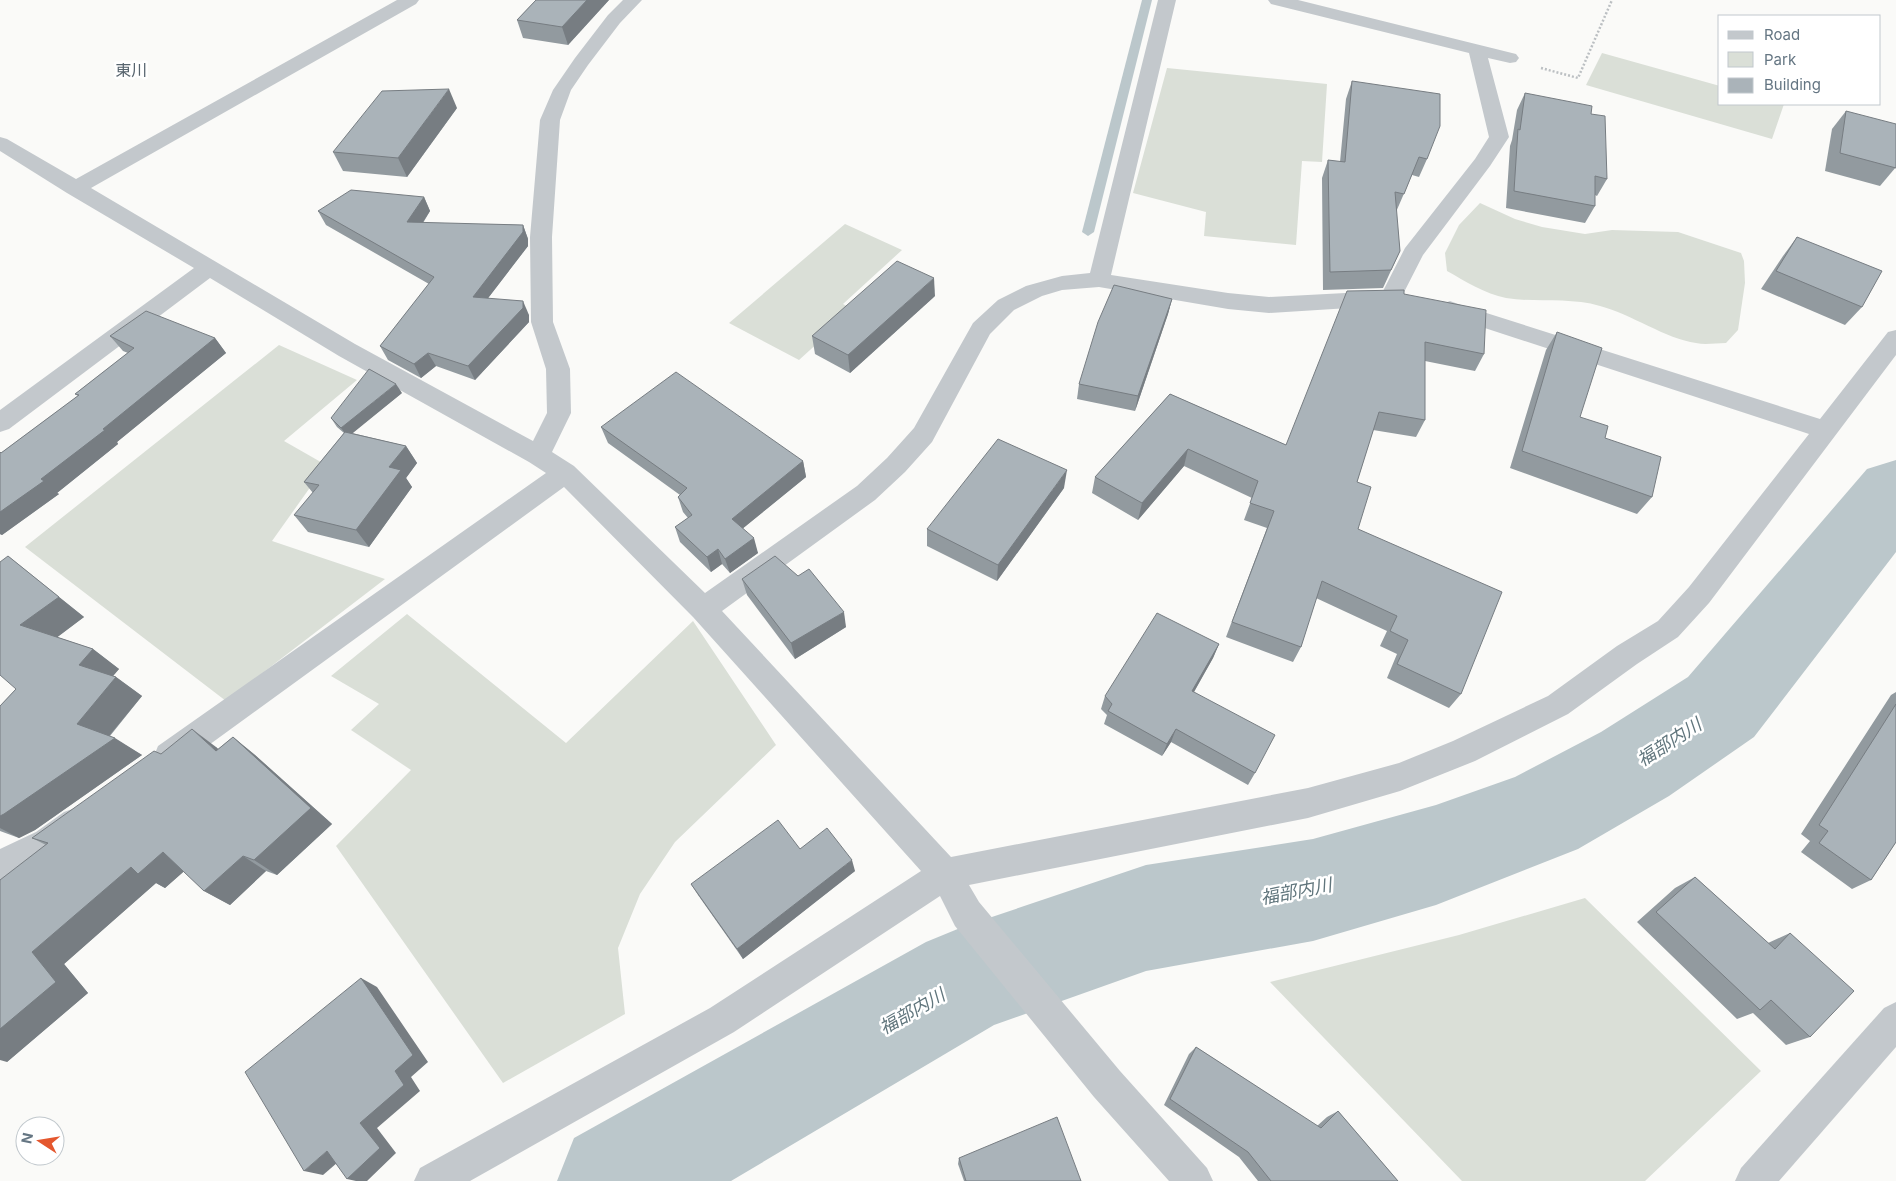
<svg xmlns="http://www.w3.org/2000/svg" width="1896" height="1181" viewBox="0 0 1896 1181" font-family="Inter,'Noto Sans JP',sans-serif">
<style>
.green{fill:#dadfd7}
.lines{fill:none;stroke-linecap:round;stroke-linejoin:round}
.stream{fill:#bbc7cb;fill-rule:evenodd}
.river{fill:#bbc7cb;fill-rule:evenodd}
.path{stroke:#bbbfc2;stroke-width:2.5;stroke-dasharray:2 2;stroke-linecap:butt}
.minor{fill:#c3c8cc;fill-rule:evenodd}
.wall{fill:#929a9f}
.shaded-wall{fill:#777d82}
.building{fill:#aab3b9;stroke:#777d82}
.labels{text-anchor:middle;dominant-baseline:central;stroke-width:5;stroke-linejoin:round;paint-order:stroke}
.far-quarter-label{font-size:16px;fill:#57646e;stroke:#fff}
.water-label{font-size:18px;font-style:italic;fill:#60757c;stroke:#fff}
</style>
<rect width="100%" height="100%" fill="#fafaf8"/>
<!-- green -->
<g class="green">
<polygon points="1602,53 1720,86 1720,104 1784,104 1772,139 1586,85"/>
<polygon points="1167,68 1327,84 1322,162 1302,161 1296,245 1204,236 1206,212 1133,193"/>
<path d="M1480,203L1515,219L1542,227L1585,234L1612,230L1678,232L1741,253L1744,261L1745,283L1738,330L1726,343C1716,343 1705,345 1696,343C1666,339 1631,314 1600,306C1569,297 1537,303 1506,298C1485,294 1465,281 1447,271L1445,253L1459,225Z"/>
<polygon points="845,224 902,250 843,304 854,310 799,360 729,323"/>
<polygon points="279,345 357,380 284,441 326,465 272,541 385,579 226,701 25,547"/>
<polygon points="407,614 566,743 693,621 776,745 675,842 640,894 618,948 625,1014 503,1083 336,846 411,770 351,730 379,704 331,676"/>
<polygon points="1585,898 1761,1071 1645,1181 1462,1181 1270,982 1459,935"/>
</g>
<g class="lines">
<!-- stream -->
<polygon class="stream" points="1142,0 1152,0 1094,232 1088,236 1082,232"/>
<!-- river -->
<polygon class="river" points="1896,460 1896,552 1754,737 1669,796 1578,849 1436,905 1313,941 1146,971 994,1025 731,1181 557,1181 574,1138 926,942 965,926 1146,865 1313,839 1436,805 1515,777 1601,732 1688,677 1867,469"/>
<!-- path -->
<polyline class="path" points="1541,68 1578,78 1612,0"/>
<!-- minor -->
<g class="minor">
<polygon points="397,0 419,0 416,4 91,188 355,344 533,441 547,413 546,369 531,322 530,237 540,120 553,90 575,58 608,15 623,0 642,0 620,23 588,65 571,90 560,120 552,237 553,322 570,369 571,413 552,452 574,466 705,593 857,486 887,458 914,428 973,323 998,300 1026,286 1062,276 1090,273 1158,0 1176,0 1111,275 1228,293 1269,297 1383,291 1405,248 1475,159 1489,137 1469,53 1271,4 1268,0 1298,0 1516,54 1519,58 1516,62 1510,63 1488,58 1509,137 1490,166 1423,255 1399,302 1381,306 1269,313 1228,309 1099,287 1062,290 1042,296 1014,310 990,334 932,442 905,472 875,500 722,611 951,857 1308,788 1399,763 1453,741 1548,696 1617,646 1658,621 1689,587 1809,434 1442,314 1439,309 1442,304 1450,301 1458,304 1820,419 1888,332 1896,330 1896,355 1709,603 1678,637 1637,664 1568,714 1475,761 1400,791 1308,818 969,885 979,902 1120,1071 1207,1168 1213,1181 1169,1181 1094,1097 955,926 940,896 734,1032 470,1181 414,1181 420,1168 710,1008 921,871 693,617 564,487 180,766 169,770 158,766 154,756 158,746 546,473 529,462 339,356 210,278 9,429 0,432 0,410 194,268 67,193 0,151 0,137 7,139 76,179"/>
<polygon points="75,808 86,812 91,823 86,834 58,854 0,882 0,849 36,832 64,812"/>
<polygon points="1896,1002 1896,1047 1779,1181 1735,1181 1741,1168 1884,1008"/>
</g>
</g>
<!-- wall -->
<g class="wall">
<polygon points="536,0 609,0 568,45 523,38 517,20"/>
<polygon points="1352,81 1427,159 1419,177 1412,175 1396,212 1400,251 1383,288 1323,290 1322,178 1328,160 1340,162 1346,99"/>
<polygon points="1525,93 1591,114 1607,179 1597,196 1595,195 1595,206 1585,223 1506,208 1510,146 1512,140 1517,110"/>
<polygon points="457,108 407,177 343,171 333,152"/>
<polygon points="1846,111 1896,167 1880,186 1825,171 1832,129"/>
<polygon points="424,197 430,211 423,223 523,225 528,239 528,246 488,298 529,315 529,322 475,380 436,366 421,378 388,360 380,346 429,284 326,225 318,211"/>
<polygon points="1797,237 1862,307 1845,325 1761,289 1783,256"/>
<polygon points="1404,294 1484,354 1475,371 1425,361 1425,420 1416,437 1373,430 1357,482 1358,529 1461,694 1449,708 1387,678 1397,654 1380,646 1387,631 1316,598 1301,647 1293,662 1226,637 1267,528 1244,520 1252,498 1184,466 1138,520 1092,493 1095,477 1170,394 1286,445"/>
<polygon points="935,296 850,373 815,354 812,336"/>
<polygon points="1172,299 1168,314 1135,411 1077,399 1079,384"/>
<polygon points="1557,332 1580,417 1605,438 1652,497 1637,514 1510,468 1546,350"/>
<polygon points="110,336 215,338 226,353 117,442 118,444 57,493 59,494 2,535 0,534 0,452 1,453 78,396 75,394 128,353 123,351"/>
<polygon points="402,393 352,433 406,446 417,463 406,478 412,487 369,547 308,532 294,515 313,493 304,482 344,433 337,427 331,418"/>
<polygon points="601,427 803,461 806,477 743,528 758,553 730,573 722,564 711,572 680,542 675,527 688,518 683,512 678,497 680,495 608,443"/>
<polygon points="1064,488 997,581 927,546 927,529"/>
<polygon points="8,556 84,617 57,637 93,649 119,669 113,676 116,677 142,696 110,736 142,755 35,830 19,838 0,831 0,706 16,689"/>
<polygon points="798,576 846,627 795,659 747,595 742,579"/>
<polygon points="1219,644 1213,658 1194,692 1255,773 1248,785 1171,742 1162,756 1104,724 1107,715 1101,709 1105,696"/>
<polygon points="1896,692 1896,842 1871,880 1852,889 1801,852 1810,841 1801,834 1891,695"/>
<polygon points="233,737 255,755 332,824 277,875 266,871 230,905 204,891 184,871 165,888 156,883 64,964 88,993 7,1062 46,845 32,838 161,754 216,747 218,749"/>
<polygon points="800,849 855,871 743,959 698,895 691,884"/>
<polygon points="1695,877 1768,943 1790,933 1810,1037 1786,1045 1753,1013 1737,1019 1637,922 1675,888"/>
<polygon points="1196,1047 1317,1126 1327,1117 1338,1111 1398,1181 1258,1181 1239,1157 1164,1105 1189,1054"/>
<polygon points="959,1158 1081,1181 964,1181 958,1164"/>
</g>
<!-- shaded-wall -->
<g class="shaded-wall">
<polygon points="587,0 609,0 568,45 562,27"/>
<polygon points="449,89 457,108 407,177 398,158"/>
<polygon points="424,197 430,211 414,236 407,222"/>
<polygon points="523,225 528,239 528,246 479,310 473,297"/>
<polygon points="934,278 935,296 850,373 848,355"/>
<polygon points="1172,299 1168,314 1135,411 1138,396"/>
<polygon points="523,301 529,315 529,322 475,380 468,366"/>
<polygon points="215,338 226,353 117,442 118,444 57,493 59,494 2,535 0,534 0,512 41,479"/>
<polygon points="428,353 436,366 421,378 414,364"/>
<polygon points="396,384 402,393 348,437 341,428"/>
<polygon points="406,446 417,463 406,478 412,487 369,547 356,530 389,467"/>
<polygon points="1188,449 1184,466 1138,520 1142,503"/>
<polygon points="803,461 806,477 736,534 732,519"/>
<polygon points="1067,470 1064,488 997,581 998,565"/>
<polygon points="754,538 758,553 730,573 725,559"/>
<polygon points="718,549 722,564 711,572 707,557"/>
<polygon points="59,597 84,617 47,645 20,625"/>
<polygon points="844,612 846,627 795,659 791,643"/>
<polygon points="1219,644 1213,658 1187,704 1192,691"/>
<polygon points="93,649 119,669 106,684 79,665"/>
<polygon points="116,677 142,696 104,742 77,724"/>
<polygon points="192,729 216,747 239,769 216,751"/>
<polygon points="1176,729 1171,742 1162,756 1167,744"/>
<polygon points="233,737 255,755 332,824 277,875 254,860"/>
<polygon points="115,738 142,755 35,830 19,838 0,828 0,816"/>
<polygon points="163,852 189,867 165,888 156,883 64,964 88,993 7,1062 0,1060 0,1029 32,952 131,867"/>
<polygon points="243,856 266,871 230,905 204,891"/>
<polygon points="852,860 855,871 743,959 737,949"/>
<polygon points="361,978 377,987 428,1062 411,1077 420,1091 377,1128 396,1153 367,1181 356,1181 347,1179 360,1123"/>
<polygon points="327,1151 345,1156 323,1175 304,1171"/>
</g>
<!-- building -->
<g class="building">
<polygon points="536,0 587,0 562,27 517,20"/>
<polygon points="1352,81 1440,94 1440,126 1427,159 1419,157 1404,194 1395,192 1400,251 1391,270 1330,272 1328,160 1345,162"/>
<polygon points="449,89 398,158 333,152 382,91"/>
<polygon points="1525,93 1592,106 1591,114 1605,116 1607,179 1595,176 1595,206 1514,191 1518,129 1520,130"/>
<polygon points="1846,111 1896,124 1896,168 1840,153"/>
<polygon points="351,190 424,197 407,222 523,225 523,232 473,297 523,301 523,308 468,366 428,353 414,364 380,346 434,277 318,211"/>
<polygon points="1797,237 1882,271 1862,307 1776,271"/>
<polygon points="897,261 934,278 848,355 812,336"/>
<polygon points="1114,285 1172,299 1138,396 1079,384 1098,322"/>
<polygon points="1404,290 1404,294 1486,310 1484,354 1425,342 1425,420 1379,412 1357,482 1371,487 1358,529 1502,592 1461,694 1397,664 1408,640 1390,631 1397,616 1322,581 1301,647 1232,622 1274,511 1250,503 1258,481 1188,449 1142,503 1095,477 1170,394 1286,445 1347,291"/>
<polygon points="146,311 215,338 103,429 105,430 41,479 44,481 0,512 0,452 1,453 79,395 75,394 134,348 110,336"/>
<polygon points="1557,332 1602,348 1580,417 1608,426 1605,438 1661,457 1652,497 1522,451"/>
<polygon points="369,369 396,384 341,428 331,418"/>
<polygon points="676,372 803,461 732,519 754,538 725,559 718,549 707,557 675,527 692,515 678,497 687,488 601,427"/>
<polygon points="345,432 406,446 389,467 401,470 356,530 294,515 319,485 304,482"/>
<polygon points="998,439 1067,470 998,565 927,529"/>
<polygon points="8,556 59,597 20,625 93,649 79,665 116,677 77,724 115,738 4,814 0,816 0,706 16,689 0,675 0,562"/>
<polygon points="775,556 798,576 809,569 844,612 791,643 742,579"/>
<polygon points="1157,613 1219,644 1192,691 1275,735 1255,773 1176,729 1167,744 1108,711 1112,704 1105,696"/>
<polygon points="1896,704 1896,842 1871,880 1819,843 1828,831 1819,825"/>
<polygon points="192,729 216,751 233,737 311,808 254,860 243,856 204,891 163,852 138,874 131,867 32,952 56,982 0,1029 0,880 48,843 32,838 154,751 161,754"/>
<polygon points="778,820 800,849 827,828 852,860 737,949 691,884"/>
<polygon points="1695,877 1775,949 1790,933 1854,991 1810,1037 1771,1000 1760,1010 1656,912"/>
<polygon points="361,978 413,1055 395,1071 404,1085 360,1123 380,1148 347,1179 327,1151 304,1171 245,1072"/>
<polygon points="1196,1047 1321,1128 1338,1111 1398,1181 1271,1181 1248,1152 1170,1099"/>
<polygon points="1057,1117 1081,1181 966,1181 959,1158"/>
</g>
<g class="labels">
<!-- far-quarter labels -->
<g class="far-quarter-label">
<text x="131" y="70">東川</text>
</g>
<!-- water labels -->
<g class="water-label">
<text transform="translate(1669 742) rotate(-33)">福部内川</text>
<text transform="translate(1296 891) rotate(-11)">福部内川</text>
<text transform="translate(912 1011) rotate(-30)">福部内川</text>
</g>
</g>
<!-- legend -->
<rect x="1718" y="15" width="162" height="90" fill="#ffffff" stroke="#c1c8cd"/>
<rect x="1728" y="31" width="25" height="8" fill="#c3c8cc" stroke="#c1c8cd"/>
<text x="1764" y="40" font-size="15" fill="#657683">Road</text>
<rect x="1728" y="52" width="25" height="15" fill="#dadfd7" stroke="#c1c8cd"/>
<text x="1764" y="65" font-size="15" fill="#657683">Park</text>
<rect x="1728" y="78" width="25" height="15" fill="#aab3b9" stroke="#c1c8cd"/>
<text x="1764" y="90" font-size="15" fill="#657683">Building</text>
<!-- north arrow -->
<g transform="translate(40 1141) rotate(282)"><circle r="24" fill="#ffffff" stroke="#c1c8cd"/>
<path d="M0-4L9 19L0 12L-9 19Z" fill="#e4572e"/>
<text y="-8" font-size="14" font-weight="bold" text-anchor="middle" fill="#657683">N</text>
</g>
</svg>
